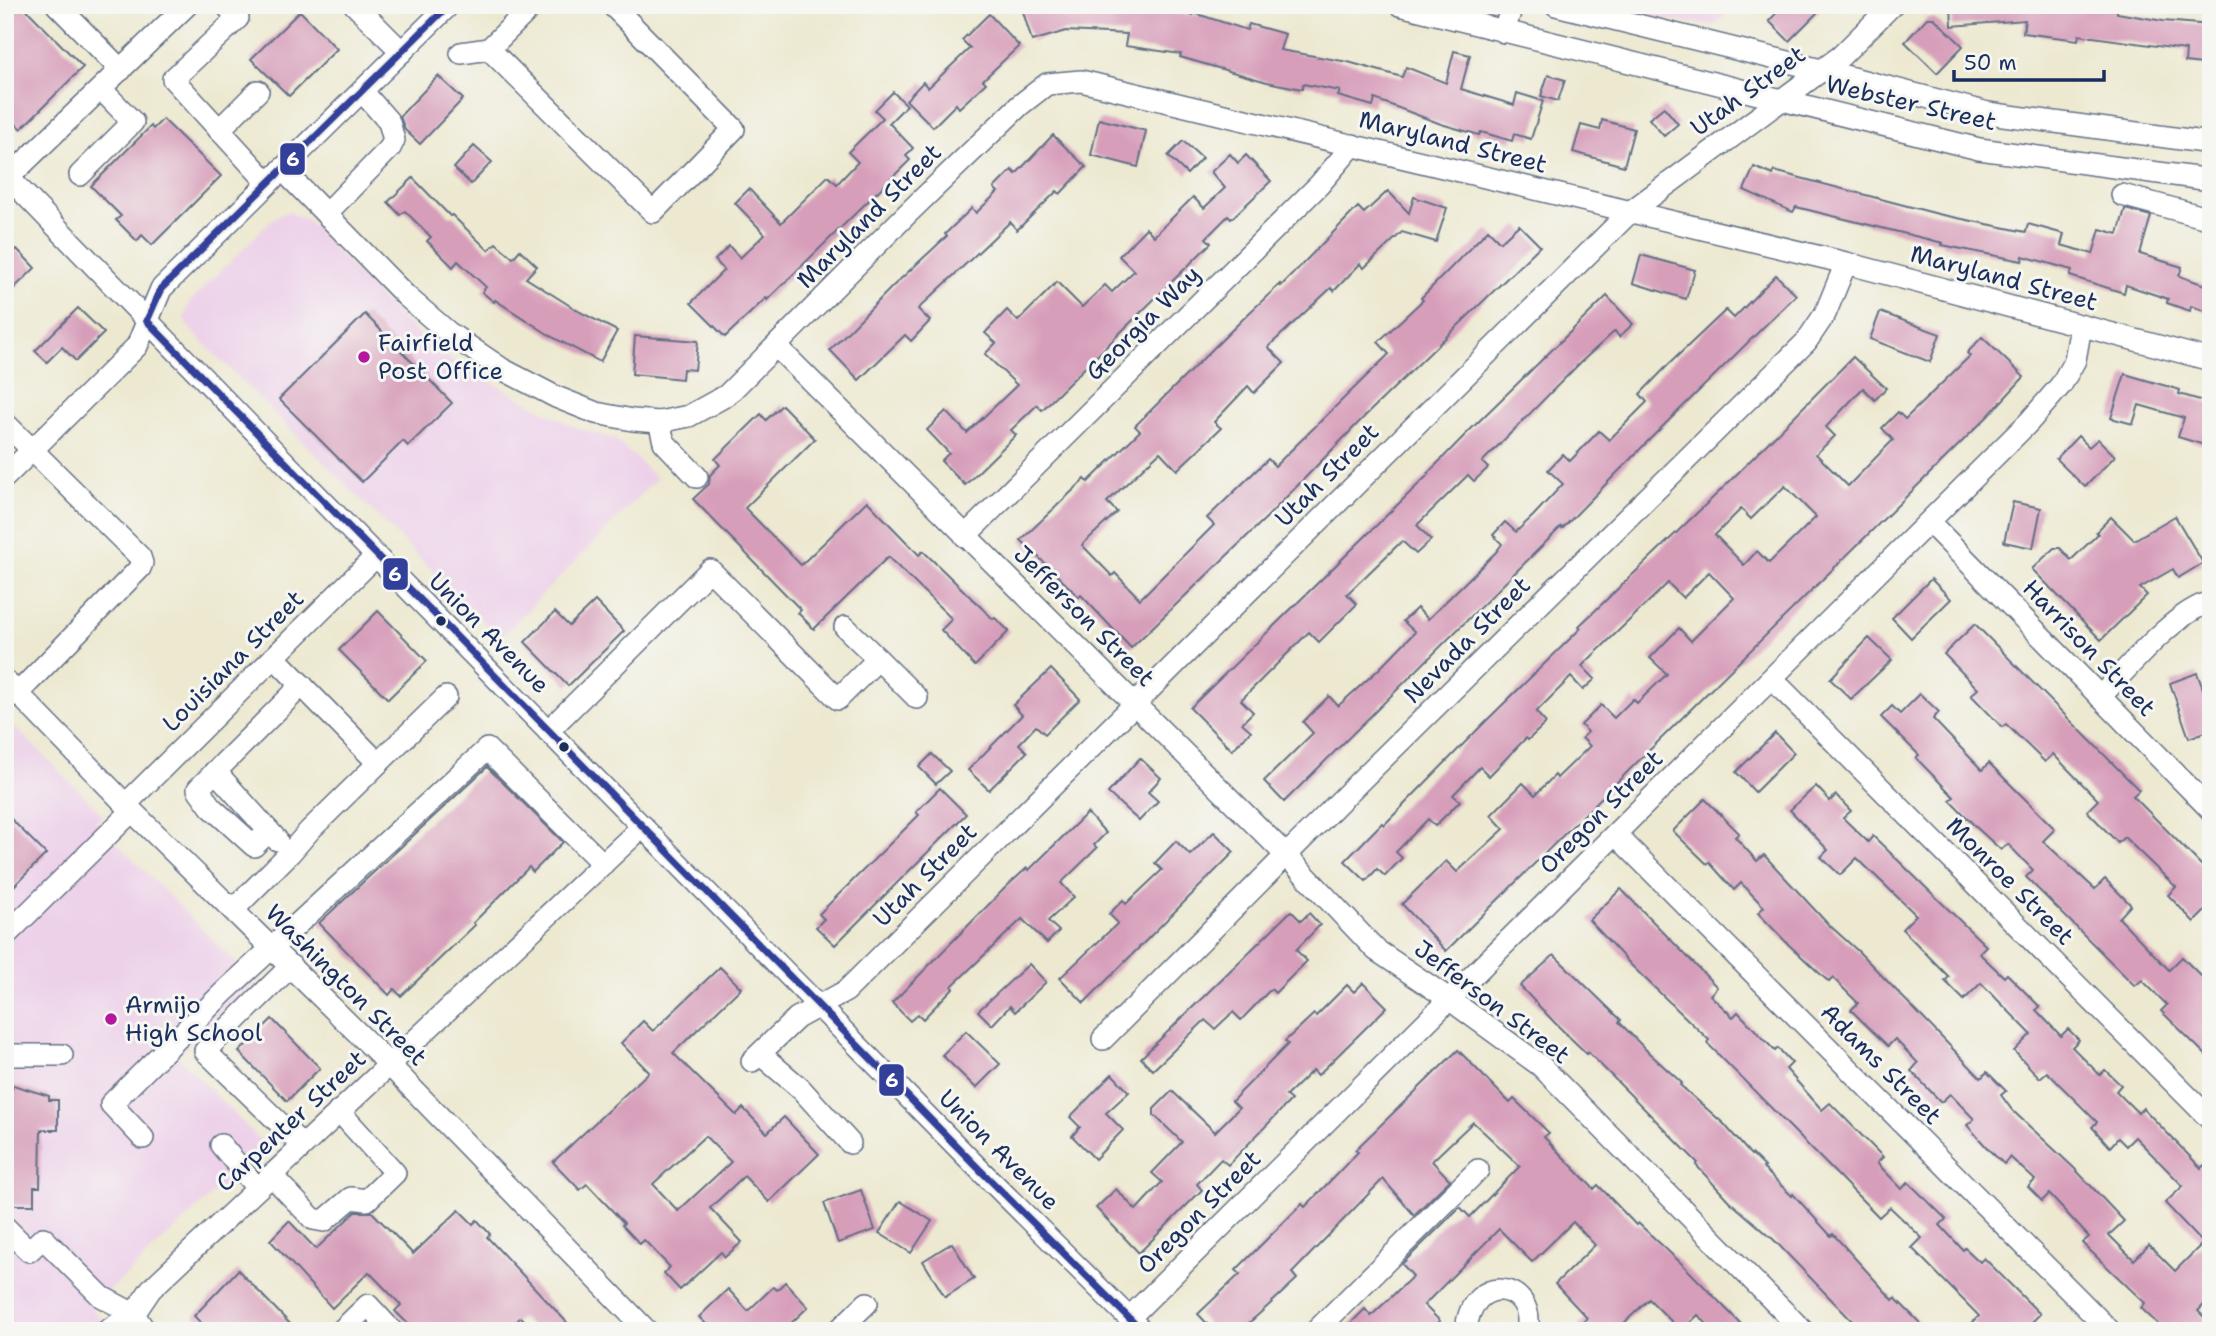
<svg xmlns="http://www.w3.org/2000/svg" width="2216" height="1336" viewBox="0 0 2216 1336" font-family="'Shantell Sans',sans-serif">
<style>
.built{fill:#edd1e9}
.building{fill:#d79eba;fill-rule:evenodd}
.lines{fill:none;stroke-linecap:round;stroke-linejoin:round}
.minor-casing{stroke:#647086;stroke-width:24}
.minor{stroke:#fff;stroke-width:21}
.bus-1-casing{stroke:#f6f6f2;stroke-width:12}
.bus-1{stroke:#324099;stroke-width:7}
.poi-dot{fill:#b5179e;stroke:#f6f6f2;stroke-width:2.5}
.bus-dot{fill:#1b2f5e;stroke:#f6f6f2;stroke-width:2.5}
.labels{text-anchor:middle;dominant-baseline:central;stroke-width:6;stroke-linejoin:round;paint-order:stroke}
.street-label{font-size:24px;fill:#1b2f5e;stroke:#f6f6f2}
.poi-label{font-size:24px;fill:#1b2f5e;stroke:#f6f6f2;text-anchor:start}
.line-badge{stroke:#f6f6f2;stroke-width:2.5}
.badge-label{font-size:19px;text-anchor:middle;font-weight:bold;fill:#fff}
</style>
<rect width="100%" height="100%" fill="#f6f6f2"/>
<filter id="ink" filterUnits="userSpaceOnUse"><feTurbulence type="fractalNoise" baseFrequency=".0143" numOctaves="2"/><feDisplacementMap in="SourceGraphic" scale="14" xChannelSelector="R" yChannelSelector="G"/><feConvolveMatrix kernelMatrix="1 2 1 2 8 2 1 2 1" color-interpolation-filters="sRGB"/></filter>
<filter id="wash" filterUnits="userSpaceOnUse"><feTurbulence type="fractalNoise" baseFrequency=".00686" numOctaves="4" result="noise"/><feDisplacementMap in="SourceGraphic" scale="28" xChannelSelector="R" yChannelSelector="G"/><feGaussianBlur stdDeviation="1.57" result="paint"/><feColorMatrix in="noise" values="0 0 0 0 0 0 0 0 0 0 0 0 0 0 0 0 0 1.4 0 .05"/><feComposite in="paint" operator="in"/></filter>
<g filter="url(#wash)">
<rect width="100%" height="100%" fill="#ede9d1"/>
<!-- built -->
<g class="built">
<polygon points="1509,5 1735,5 1715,25"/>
<polygon points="288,212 307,220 385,304 424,339 455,363 572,426 616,440 657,478 500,638 190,329 184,320 189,303 269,223 277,216"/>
<polygon points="5,717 103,815 96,822 255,983 177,1056 265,1145 91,1308 114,1331 5,1331"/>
</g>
<g id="blocks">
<!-- building -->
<g class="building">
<polygon points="5,5 22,5 83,67 21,129 5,113"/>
<polygon points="1021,5 1141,5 1140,7 1193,15 1194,13 1247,30 1249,24 1285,34 1280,50 1348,62 1402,77 1406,67 1446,83 1454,51 1470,55 1461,89 1514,105 1517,93 1543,101 1531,139 1514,134 1512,141 1481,132 1479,135 1441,124 1375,99 1373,106 1338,96 1340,91 1303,84 1302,89 1267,82 1180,57 1181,54 1125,46 1127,34 1066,31 1032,41"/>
<polygon points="1784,5 1825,5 1789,41 1769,21"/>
<polygon points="1951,5 2085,5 2117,10 2117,13 2163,21 2211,25 2211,65 2185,62 2186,50 2079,35 2078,40 2023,33 2025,20 1952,26"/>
<polygon points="300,11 337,49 289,96 251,59"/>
<polygon points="989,14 1019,46 983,80 986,83 959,108 956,104 933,127 906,100 923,82 928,88 970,48 962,40"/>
<polygon points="1927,18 1934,18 1963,46 1937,73 1905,42"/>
<polygon points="1548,75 1565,80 1558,101 1541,96"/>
<polygon points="438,76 463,99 420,144 405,130 400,116"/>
<polygon points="893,92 907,105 889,123 913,148 906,156 910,160 767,300 766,298 725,337 691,303 724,270 715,260 729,246 740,258 765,234 735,203 749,189 781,223 828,176 837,184 858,162 848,152 883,118 875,110"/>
<polygon points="1664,107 1678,124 1664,136 1649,119"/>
<polygon points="163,119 221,176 152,245 142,235 137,241 116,220 121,216 91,186 151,126 153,129"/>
<polygon points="1099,119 1146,131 1138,167 1091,155"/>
<polygon points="1602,120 1634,129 1624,166 1573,152 1581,125 1600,130"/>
<polygon points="1053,135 1086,167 1060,194 1057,191 1017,230 1010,222 970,260 918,309 930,321 911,341 905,335 859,380 830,350 893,286 947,236 945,234 972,208 976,213 998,192 994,188 1012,170 1016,174"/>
<polygon points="1183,141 1202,158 1187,174 1168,156"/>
<polygon points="474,146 492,162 471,184 454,168"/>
<polygon points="1230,154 1238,163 1246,155 1271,181 1231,219 1228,216 1206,238 1211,243 1042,410 1037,405 1011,430 1016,435 965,485 941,461 949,453 927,430 946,411 967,433 1017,385 985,354 996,343 985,333 1007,310 1018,321 1057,282 1082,307 1105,285 1112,292 1134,271 1119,256 1146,228 1154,236 1193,197 1204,208 1225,188 1211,172"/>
<polygon points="1754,167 1773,175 1774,171 1938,214 2026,232 2028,224 2064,234 2061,245 2093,254 2100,229 2118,234 2125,209 2151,216 2140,254 2182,267 2179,276 2211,287 2211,313 2191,306 2190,311 2167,303 2168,299 2126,285 2124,293 2070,276 2072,270 2023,256 2022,261 1942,245 1943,243 1796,207 1793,212 1744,190"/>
<polygon points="413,178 450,216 452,215 488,250 496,243 513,258 520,250 537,266 526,278 580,312 617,331 600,362 554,338 495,300 494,302 482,292 486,287 458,261 453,267 427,241 431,237 405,211 400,215 388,202"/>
<polygon points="1388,191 1409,213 1414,197 1447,208 1436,242 1402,232 1364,268 1360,264 1334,291 1331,288 1268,347 1284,363 1254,393 1248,386 1214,422 1221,428 1177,470 1160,452 1107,502 1117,512 1082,545 1112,576 1115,573 1140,599 1214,525 1207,518 1268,459 1275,466 1389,354 1378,342 1423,300 1421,298 1488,230 1500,242 1519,225 1540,246 1366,415 1267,517 1131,648 1081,595 1079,597 1021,540 1085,479 1088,482 1140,431 1135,426 1247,315 1280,284 1281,286 1358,207 1364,213"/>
<polygon points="17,249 35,268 5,297 5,260"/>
<polygon points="1641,255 1695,270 1686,299 1633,283"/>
<polygon points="1776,275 1796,295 1651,438 1562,529 1561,527 1284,802 1264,781 1313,733 1303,722 1329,696 1338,706 1379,669 1415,632 1403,621 1417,608 1428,619 1496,552 1502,544 1493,535 1505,522 1516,532 1533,516 1563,484 1548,470 1563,454 1570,461 1599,431 1609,440 1647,402 1640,394 1669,364 1726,310 1734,318"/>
<polygon points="1607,296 1633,324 1619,337 1615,331 1581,362 1482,462 1488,468 1474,481 1468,475 1417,525 1431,540 1416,554 1402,541 1347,594 1357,604 1319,642 1309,632 1241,700 1253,712 1242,723 1251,731 1232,750 1190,708 1429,474 1428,473 1466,434"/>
<polygon points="78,308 104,333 76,361 62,347 47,362 35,351"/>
<polygon points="1880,312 1940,334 1930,362 1870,339"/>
<polygon points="365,314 452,403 408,446 403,441 362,482 279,399"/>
<polygon points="635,336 698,341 695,370 683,369 682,379 632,374"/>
<path d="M1982,337L2024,377L1988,416L1446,951L1402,904L1446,861L1457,872L1504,829L1491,815L1523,783L1535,795L1555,775L1557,778L1590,746L1582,738L1588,732L1581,725L1601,705L1614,718L1633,699L1637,703L1667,674L1650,658L1679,628L1691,641L1734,598L1709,572L1683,598L1668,583L1582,666L1595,679L1583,690L1571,677L1536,712L1546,723L1528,740L1526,738L1489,776L1480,767L1453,795L1460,801L1435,826L1428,819L1396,852L1402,858L1385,876L1377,869L1366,881L1345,861L1382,823L1384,825L1485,722L1581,628L1579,626L1722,489L1853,357L1886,388L1875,400L1863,388L1826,427L1835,436L1816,454L1848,486L1893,440L1882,428L1898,412L1905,419L1970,356L1967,353ZM1785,486L1816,517L1769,563L1757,551L1744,565L1715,535L1741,509L1751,519Z"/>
<polygon points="2125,374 2180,390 2179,394 2211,403 2211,447 2178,437 2184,418 2139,405 2133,424 2111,418"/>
<polygon points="782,405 815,439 745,508 801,565 867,501 919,555 923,551 993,619 995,618 1009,631 975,666 941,630 952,619 888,557 814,629 798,613 801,610 693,499 709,484 710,475 720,465 715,459 761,414 766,420"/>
<polygon points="2078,436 2089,447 2098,439 2115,456 2085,487 2056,459"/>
<polygon points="2013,502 2041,508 2033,548 2004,542"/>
<polygon points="2175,516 2203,563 2178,578 2173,569 2140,588 2147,595 2101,640 2032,569 2054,548 2060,548 2071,560 2098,534 2096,532 2111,517 2134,540"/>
<polygon points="1931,579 1951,599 1911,638 1892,618"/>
<polygon points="595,601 624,631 568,686 525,642 555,612 569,626"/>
<polygon points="378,611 427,661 388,699 339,650"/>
<polygon points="1975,624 2139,790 2133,796 2211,875 2211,905 2194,922 2168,895 2176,887 2124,837 2118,843 2087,811 2098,800 2053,754 2045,762 2006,724 2002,727 1971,695 1978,689 1944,654"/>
<polygon points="1869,638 1892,660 1851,699 1830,679"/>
<polygon points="1051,669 1080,699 1045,734 1036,726 1019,744 1027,752 989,790 968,770 1022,715 1013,705"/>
<polygon points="2197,673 2211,710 2211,730 2189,738 2170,683"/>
<polygon points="1920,694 1939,712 1933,719 1982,770 1989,763 2055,829 2043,841 2095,889 2105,879 2131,905 2119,918 2169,970 2182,957 2211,986 2211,1060 2161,1011 2167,1005 2142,980 2135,986 2026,877 2033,870 2008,844 2001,850 1976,827 1950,800 1954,797 1916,758 1919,755 1881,717 1892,706 1900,714"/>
<polygon points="1775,733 1794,753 1755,792 1736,772"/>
<polygon points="932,754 950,771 936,784 919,767"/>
<polygon points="1140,758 1161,778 1148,792 1158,801 1139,821 1108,793"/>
<polygon points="487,767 563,842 533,872 529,867 473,923 475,925 401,996 394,989 389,995 319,923"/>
<polygon points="1816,786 1830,801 1836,795 1851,811 1843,818 1868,842 1873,836 1986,946 1979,953 2004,977 2007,974 2040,1007 2036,1010 2061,1036 2068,1029 2079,1040 2072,1047 2100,1075 2105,1070 2121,1085 2116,1091 2138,1113 2143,1108 2201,1168 2211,1159 2211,1297 2198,1311 2211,1324 2211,1331 2165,1331 2141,1308 2145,1303 2082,1243 2089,1237 2049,1194 2042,1201 2028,1187 2035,1180 2010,1157 2004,1164 1989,1150 1967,1125 1974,1119 1950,1094 1941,1102 1911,1071 1918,1063 1895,1039 1888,1046 1865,1024 1851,1010 1858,1003 1833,978 1829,982 1788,944 1758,913 1764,907 1741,883 1734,890 1709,862 1707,864 1673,831 1705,799 1739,833 1735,837 1757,861 1764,855 1827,923 1859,952 1981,1078 1987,1072 2006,1091 2001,1095 2012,1110 2074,1168 2124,1221 2109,1235 2134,1260 2149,1245 2175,1271 2203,1243 2165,1203 2183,1186 2135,1137 2126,1146 2118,1138 2110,1147 2092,1127 2097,1122 2047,1072 2040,1078 2014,1051 2031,1034 1981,983 1964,1000 1945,981 1949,977 1902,929 1916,915 1857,858 1840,875 1821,857 1828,850 1790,810"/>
<polygon points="940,788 966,814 835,945 816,927 824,919 819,914 919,815 916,812"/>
<polygon points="5,813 46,854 5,895"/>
<polygon points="1087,813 1106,833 1094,845 1097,848 1061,883 1074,897 1048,921 1059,931 1047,943 1022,919 952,986 953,988 923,1019 918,1014 910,1021 892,1003 1007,886 1027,868 1029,870"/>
<polygon points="1214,832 1234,852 1084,1003 1060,978 1118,923 1109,914 1123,900 1126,904 1162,870 1155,863 1176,841 1190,855"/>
<polygon points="1621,889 1717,987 1710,995 1733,1017 1738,1012 1775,1051 1778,1048 1792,1063 1786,1069 1822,1110 1830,1103 1883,1157 1877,1163 1902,1189 1908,1182 1946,1219 1940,1225 1963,1250 1965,1248 1980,1262 1984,1258 2040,1314 2032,1322 2042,1331 1981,1331 1972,1323 1979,1316 1912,1248 1922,1238 1890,1207 1879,1217 1707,1043 1709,1040 1632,966 1589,920"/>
<polygon points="1291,911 1301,921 1309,913 1320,925 1296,950 1307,961 1275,993 1271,989 1241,1020 1233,1012 1215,1029 1205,1020 1153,1070 1141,1058"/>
<polygon points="1554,955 1621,1020 1619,1022 1649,1053 1682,1083 1680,1085 1724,1124 1751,1155 1752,1154 1765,1167 1763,1168 1792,1196 1793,1194 1831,1236 1833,1234 1893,1300 1895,1298 1928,1331 1864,1331 1856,1323 1855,1324 1774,1240 1729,1201 1696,1165 1698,1163 1588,1052 1587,1054 1554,1022 1520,986"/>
<polygon points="1029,964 1046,982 1015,1012 1010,1006 992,1025 978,1011"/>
<path d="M720,967L741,988L673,1053L736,1115L743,1108L767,1133L784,1117L819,1154L769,1202L744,1176L710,1208L742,1242L725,1257L721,1252L680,1290L664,1273L670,1267L644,1240L640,1244L622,1225L624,1223L587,1184L580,1190L553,1162L649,1072L621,1043L643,1021L653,1031ZM705,1136L731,1162L678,1211L653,1184Z"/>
<polygon points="1363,983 1387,1007 1318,1075 1313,1070 1286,1096 1291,1100 1228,1165 1221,1159 1197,1184 1202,1190 1139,1253 1096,1208 1116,1189 1136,1210 1162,1182 1152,1173 1182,1142 1154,1115 1154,1109 1172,1091 1215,1132 1239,1108 1232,1101 1288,1044 1285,1041 1314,1014 1316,1016 1347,985 1354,992"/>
<polygon points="272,1019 320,1068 287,1101 239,1052"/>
<polygon points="966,1031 1000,1064 976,1088 942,1055"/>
<polygon points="1458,1050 1510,1103 1514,1099 1549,1133 1544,1137 1594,1189 1598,1185 1636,1225 1638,1223 1682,1264 1748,1331 1714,1331 1698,1315 1681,1331 1649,1299 1616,1331 1574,1331 1587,1318 1555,1284 1595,1245 1573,1222 1532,1262 1499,1229 1424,1305 1440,1321 1430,1331 1343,1331 1365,1309 1371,1316 1413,1276 1402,1264 1460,1207 1470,1217 1520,1166 1473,1122 1432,1161 1450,1180 1414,1215 1383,1179 1292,1273 1297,1279 1269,1305 1240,1331 1214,1331 1198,1314 1240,1274 1236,1270 1302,1204 1305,1207 1358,1152 1355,1150"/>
<polygon points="1112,1074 1129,1092 1106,1113 1123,1130 1095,1159 1072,1136 1080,1127 1070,1117"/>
<polygon points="13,1085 49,1096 49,1100 58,1100 58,1130 41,1130 40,1187 34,1187 34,1205 10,1205 5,1195 5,1088 12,1090"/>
<polygon points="861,1190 875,1230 838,1243 824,1203"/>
<polygon points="900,1201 932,1221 911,1253 879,1233"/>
<polygon points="459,1210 473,1224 477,1220 490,1234 487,1237 575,1331 535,1331 521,1317 507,1331 415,1331 395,1311 401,1305 369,1272 332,1308 270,1240 289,1221 316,1249 355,1212 372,1212 413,1254"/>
<polygon points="952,1243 974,1279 945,1297 923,1261"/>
<polygon points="238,1270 297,1331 209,1331 194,1316"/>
<polygon points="785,1282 808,1307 783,1331 713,1331 699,1317 728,1289 748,1311 773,1287 777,1290"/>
</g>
</g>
</g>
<g filter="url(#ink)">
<use href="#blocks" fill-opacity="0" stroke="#647086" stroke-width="2"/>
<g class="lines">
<!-- minor casing -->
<g class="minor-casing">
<g id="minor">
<polyline points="57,5 121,70"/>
<polyline points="226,5 238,18 173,79 268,183"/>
<polyline points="355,5 402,52"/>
<polyline points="1400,5 1979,149 2211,180"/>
<polyline points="1556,5 1821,70 1988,113 2211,143"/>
<polyline points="1504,32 1512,5"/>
<polyline points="489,49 533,5"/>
<polyline points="461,53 489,49 653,212 734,129 612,5"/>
<polyline points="219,130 258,91"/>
<polyline points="282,169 406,296 449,333 502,369 556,397 596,413 633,420 659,422 689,416 727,395 907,214 1020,105 1047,84 1081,81 1846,263 2211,360"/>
<polyline points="5,174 376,556 979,1169 1142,1331"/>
<polyline points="80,175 133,122 101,89"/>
<polyline points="5,181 187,5"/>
<polyline points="2122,195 2211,219"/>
<polyline points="326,214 390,148 394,140 389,122 362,91"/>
<polyline points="777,347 1286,855 1376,950 1449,999 1541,1066 1803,1331"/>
<polyline points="659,422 664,442 697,477"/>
<polyline points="5,423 140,557 142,563 140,568 18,693"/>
<polyline points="5,477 137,346 161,289 449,5"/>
<polyline points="1930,523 2211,810"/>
<polyline points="965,536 1319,185 1353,145"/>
<polyline points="845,627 878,659"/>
<polyline points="274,657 378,763"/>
<polyline points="1772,679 2211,1120"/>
<polyline points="5,680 132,811 374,1049 647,1331"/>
<path d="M2100,697C2126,670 2176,610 2211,602"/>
<polyline points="548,731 710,570 838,699 878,659 917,698"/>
<polyline points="215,771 277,840"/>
<polyline points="126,804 376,556"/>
<polyline points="269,831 254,846 211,807 198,789 302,685"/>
<polyline points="1616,835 2110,1331"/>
<polyline points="234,909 290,853 310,830 446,697"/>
<polyline points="5,936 132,811"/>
<polyline points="291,966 205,1051 302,1145"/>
<polyline points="1103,1039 1362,779 1806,342 1825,314 1846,263"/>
<polyline points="760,1054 801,1089 850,1143"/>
<polyline points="5,1055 62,1055"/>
<polyline points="752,1061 797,1018 846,991 1630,212 1841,56 1892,5"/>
<polyline points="143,1138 111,1104 224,992 487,749 603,864"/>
<polyline points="221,1145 257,1188"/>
<polyline points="271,1175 313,1219 324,1221 351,1198 367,1200 395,1173 339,1111"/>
<polyline points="5,1227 29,1251 43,1238 102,1297 134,1314 107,1331"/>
<polyline points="1129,1318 2029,422 2061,385 2075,360 2081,326"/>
<polyline points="145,1331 134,1314 151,1289 643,826"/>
<polyline points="341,1331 368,1305 392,1331"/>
<polyline points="838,1331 867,1303"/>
<polyline points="1316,1331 1478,1170"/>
<path d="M1466,1331C1471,1270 1537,1283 1527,1331"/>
</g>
</g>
<!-- minor -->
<use href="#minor" class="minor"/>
<!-- bus-1 casing -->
<g class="bus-1-casing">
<g id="bus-1">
<polyline points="147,321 979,1169 1142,1331"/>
<polyline points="147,321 161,289 449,5"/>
</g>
</g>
<!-- bus-1 -->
<use href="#bus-1" class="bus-1"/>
</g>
</g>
<!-- markers -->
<g class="poi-dot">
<circle cx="364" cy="357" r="7"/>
<circle cx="111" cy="1019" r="7"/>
</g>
<g class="bus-dot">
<circle cx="441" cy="621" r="6"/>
<circle cx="564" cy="747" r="6"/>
</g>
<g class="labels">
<!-- street labels -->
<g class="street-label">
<text transform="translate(1748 91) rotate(-36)">Utah Street</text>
<text transform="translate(1911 103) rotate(13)">Webster Street</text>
<text transform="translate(1453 142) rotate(14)">Maryland Street</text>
<text transform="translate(869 216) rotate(-45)">Maryland Street</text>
<text transform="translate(2004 278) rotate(15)">Maryland Street</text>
<text transform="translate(1143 323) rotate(-45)">Georgia Way</text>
<text transform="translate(1327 475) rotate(-45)">Utah Street</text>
<text transform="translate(1084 616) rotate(45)">Jefferson Street</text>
<text transform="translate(489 633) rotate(45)">Union Avenue</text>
<text transform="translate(1467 640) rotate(-45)">Nevada Street</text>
<text transform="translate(2089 648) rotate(46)">Harrison Street</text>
<text transform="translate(233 661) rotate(-45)">Louisiana Street</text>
<text transform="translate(1601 812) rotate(-45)">Oregon Street</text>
<text transform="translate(925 875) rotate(-45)">Utah Street</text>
<text transform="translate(2010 881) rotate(45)">Monroe Street</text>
<text transform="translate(346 985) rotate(45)">Washington Street</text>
<text transform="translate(1492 1002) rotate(37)">Jefferson Street</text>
<text transform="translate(1881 1064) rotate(45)">Adams Street</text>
<text transform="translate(291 1121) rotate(-43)">Carpenter Street</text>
<text transform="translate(999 1150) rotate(45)">Union Avenue</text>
<text transform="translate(1199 1212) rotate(-45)">Oregon Street</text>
</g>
<!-- poi labels -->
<g class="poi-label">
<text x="378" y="343">Fairfield<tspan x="378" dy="28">Post Office</tspan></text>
<text x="125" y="1005">Armijo<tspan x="125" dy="28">High School</tspan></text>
</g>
</g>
<g class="line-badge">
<rect x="279" y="142" width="27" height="34" rx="7" fill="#324099"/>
<rect x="382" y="557" width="27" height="34" rx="7" fill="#324099"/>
<rect x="878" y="1063" width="27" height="34" rx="7" fill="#324099"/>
</g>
<g class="badge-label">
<text x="293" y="166">6</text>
<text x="395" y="581">6</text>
<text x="892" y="1087">6</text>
</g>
<!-- margin -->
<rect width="2216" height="1336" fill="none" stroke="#f6f6f2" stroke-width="28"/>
<!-- scale -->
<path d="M1954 70v10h150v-10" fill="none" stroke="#1b2f5e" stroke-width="3.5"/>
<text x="1964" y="70" font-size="21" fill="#1b2f5e" stroke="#f6f6f2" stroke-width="5" paint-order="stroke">50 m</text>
</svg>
